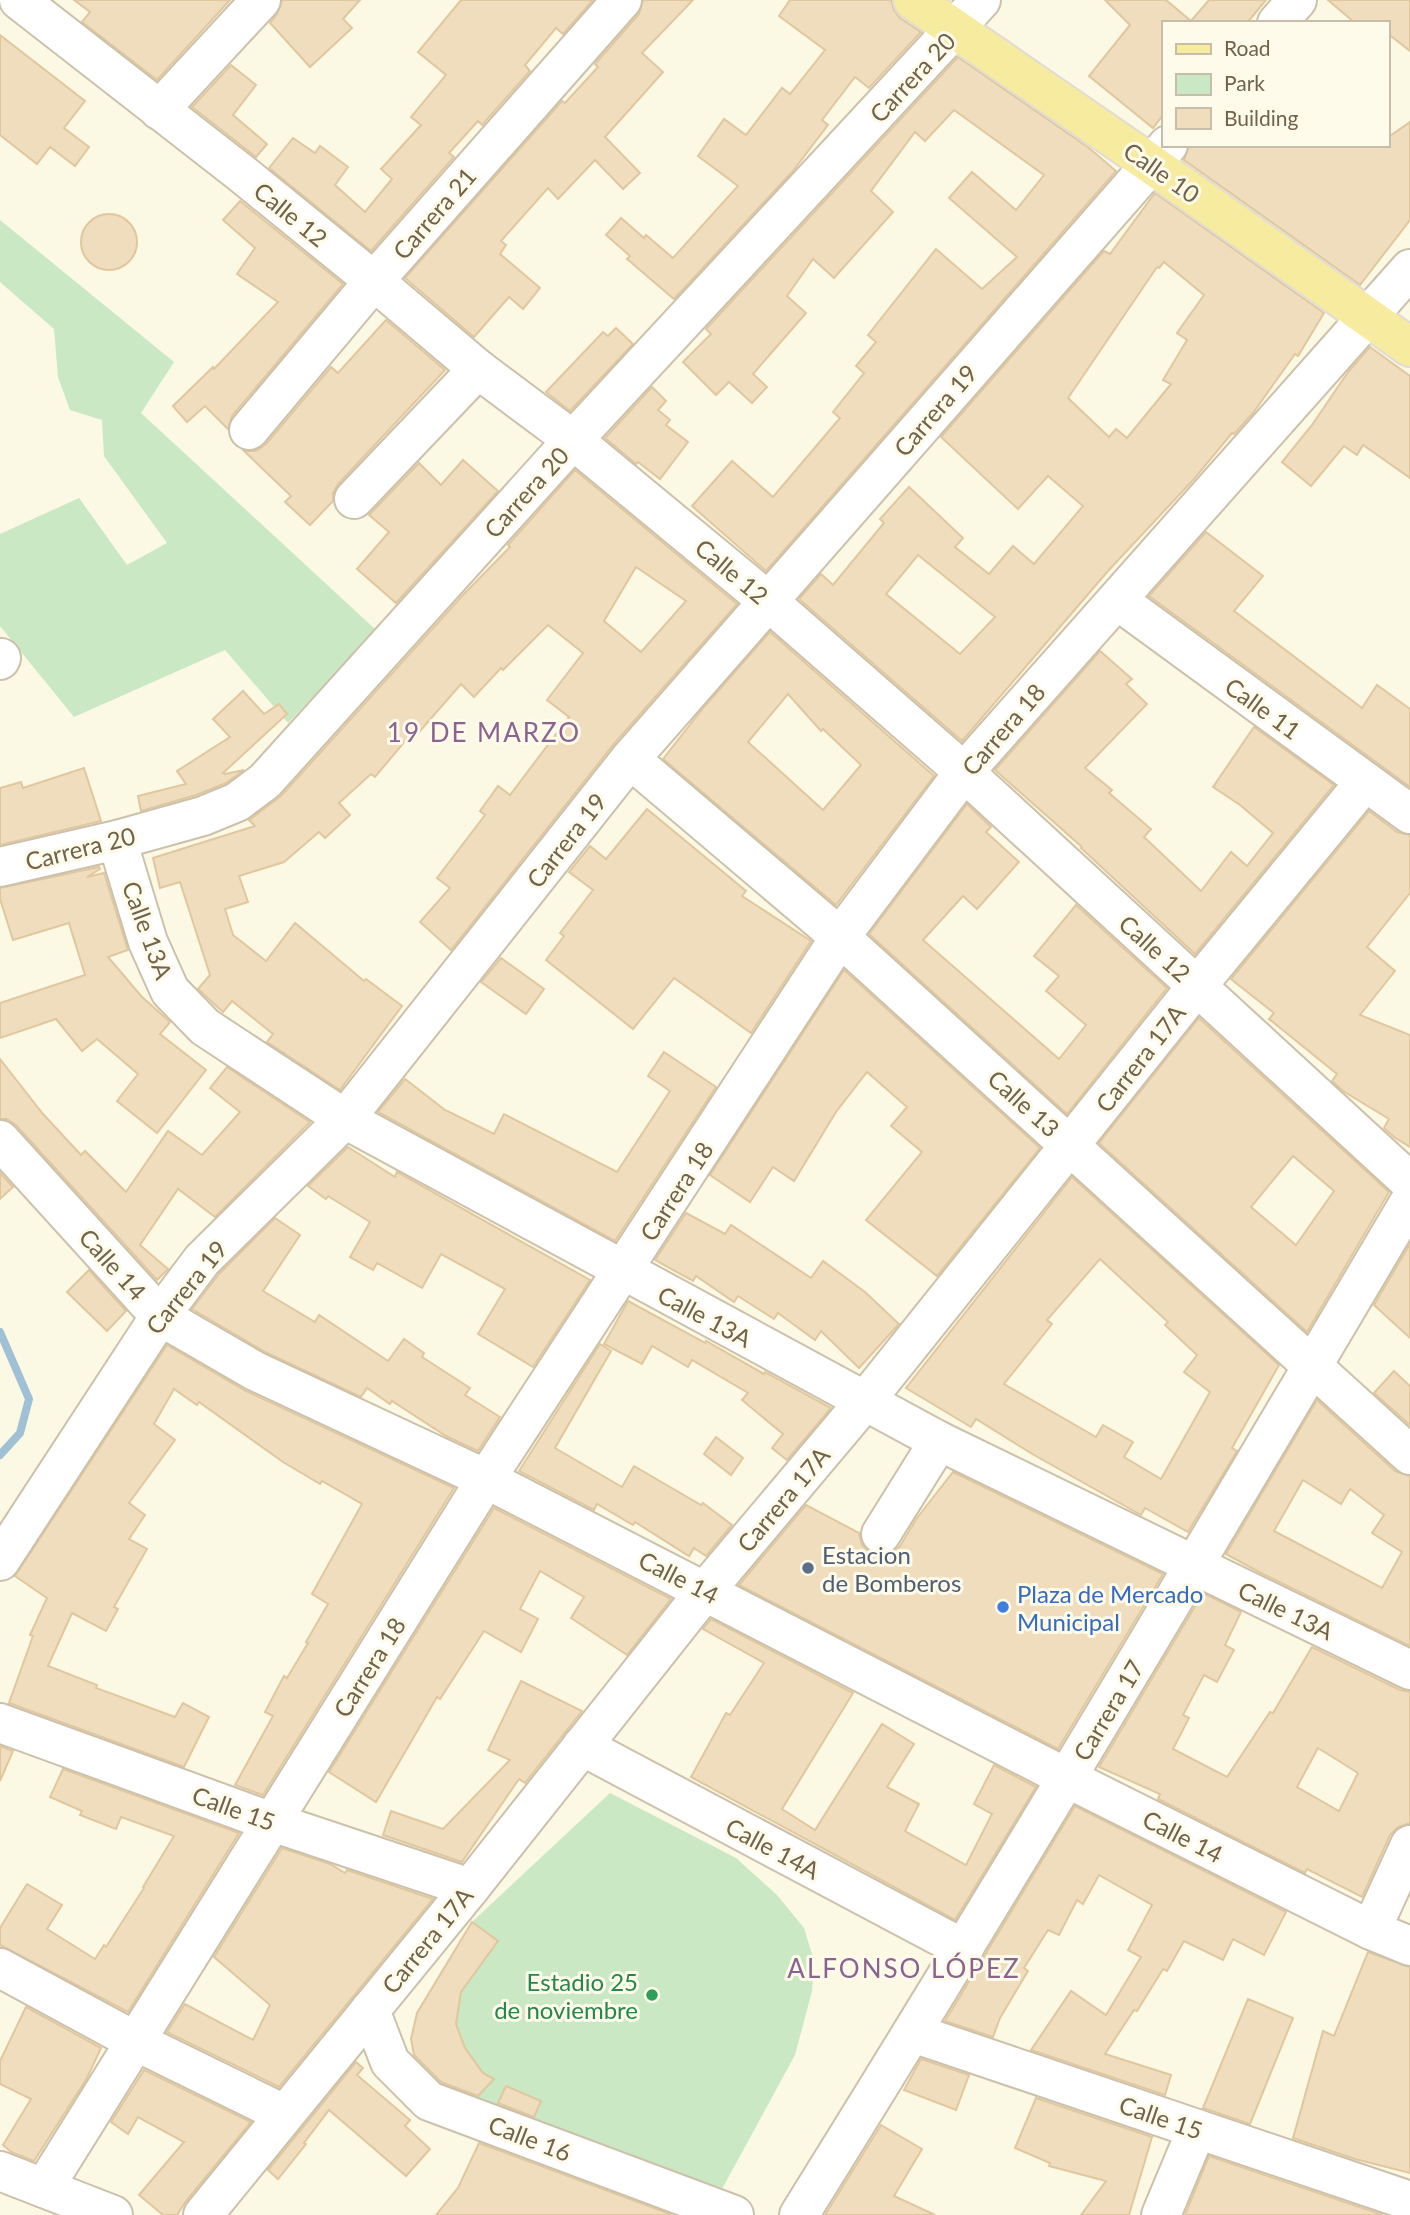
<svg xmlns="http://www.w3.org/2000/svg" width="1410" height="2215" viewBox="0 0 1410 2215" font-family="Lato,sans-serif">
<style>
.green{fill:#cae8c3}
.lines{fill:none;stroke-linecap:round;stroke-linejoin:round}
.stream{stroke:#a0c0d5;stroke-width:8}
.building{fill:#efddbd;stroke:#e1c79e;stroke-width:2;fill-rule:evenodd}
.minor-casing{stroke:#ccc1ab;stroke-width:42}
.major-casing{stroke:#e0dcd7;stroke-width:42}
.minor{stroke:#fff;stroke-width:38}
.major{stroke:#f7eb9f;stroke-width:38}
.service-dot{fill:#5c6f8a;stroke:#fefbea;stroke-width:2.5}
.shop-dot{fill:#3f7fe0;stroke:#fefbea;stroke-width:2.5}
.leisure-dot{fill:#2e9e5b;stroke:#fefbea;stroke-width:2.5}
.labels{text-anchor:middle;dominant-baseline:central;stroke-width:6;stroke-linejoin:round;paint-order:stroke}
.street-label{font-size:24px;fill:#72624b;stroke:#fefbea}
.service-label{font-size:24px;fill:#4e5e75;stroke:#fefbea;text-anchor:start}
.shop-label{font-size:24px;fill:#366cbe;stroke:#fefbea;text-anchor:start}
.leisure-label{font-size:24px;fill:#27864d;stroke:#fefbea;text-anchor:end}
.neighbourhood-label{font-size:26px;letter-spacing:2px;fill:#8b638f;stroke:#fefbea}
</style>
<rect width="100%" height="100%" fill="#fbf8e4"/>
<!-- green -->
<g class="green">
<polygon points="0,220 174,362 141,413 376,630 288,723 225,650 74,717 0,626 0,534 79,498 127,565 167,543 104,456 102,420 70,410 58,377 54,329 0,282"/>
<polygon points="610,1793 736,1858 776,1894 804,1928 814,1961 812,1991 795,2055 716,2200 461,2100 418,2070 411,2039 417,2013 472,1922"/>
</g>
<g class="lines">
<!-- stream -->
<polyline class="stream" points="0,1332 29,1399 20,1433 0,1455"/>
</g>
<!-- building -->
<g class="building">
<polygon points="74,0 230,0 157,80 82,22 90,12"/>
<polygon points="282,0 360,0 343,19 352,28 310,67 270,23 277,14"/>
<polygon points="461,0 593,0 563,34 556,28 525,65 530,71 482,125 478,121 449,153 454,157 371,251 269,168 293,138 315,153 320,146 348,167 335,185 365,212 392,179 381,169 421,125 411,117 446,75 418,52"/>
<polygon points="643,0 693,0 642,53 663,72 605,137 640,173 623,189 595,160 558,199 548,188 501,241 506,245 500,254 540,288 523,309 509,297 474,337 405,278 562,101 565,103 598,67 595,64 639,14"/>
<polygon points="790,0 891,0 894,10 900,18 921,32 869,88 855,77 822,120 828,125 792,172 674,299 627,259 630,256 606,235 621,218 644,238 646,235 673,258 738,186 698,156 724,119 746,135 782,88 790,94 825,50 779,16"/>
<polygon points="1105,0 1166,0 1191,21 1209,0 1266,0 1247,23 1163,23 1163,115 1153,128 1089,76 1130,25"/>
<polygon points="1328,0 1410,0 1410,51 1387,33 1387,23 1355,23"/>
<polygon points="0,35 85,101 64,128 89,147 75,166 50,147 37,164 0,135"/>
<polygon points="958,57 1089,148 1116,171 766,571 692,506 732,461 773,497 840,418 833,412 864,373 856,366 876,342 868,335 936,249 982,289 1017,257 949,198 972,172 1016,210 1044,175 954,110 925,141 915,132 871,191 893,212 834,278 813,259 787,296 806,313 753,374 767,387 752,403 729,382 716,395 683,362 711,334 706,329"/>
<polygon points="231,65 256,85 233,115 267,144 256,157 192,107"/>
<polygon points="1410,122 1410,220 1360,285 1184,160 1189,145 1387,145 1387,138"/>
<path d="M1155,193L1324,313L1298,356L1295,354L1253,413L1234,434L1232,433L1194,479L1108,571L962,741L799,599L821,574L833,585L884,523L880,519L909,487L963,538L955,547L989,574L1013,546L1034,564L1083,506L1048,476L1018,509L941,437L1104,251L1110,254ZM1164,262L1204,295L1177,333L1187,340L1163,380L1171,384L1127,438L1116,429L1109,437L1068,398L1157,267L1159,268ZM918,555L995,617L960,654L886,594Z"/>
<polygon points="240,201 343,284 232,416 228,429 205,406 187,422 173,406 213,367 214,369 278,302 237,274 255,248 223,220"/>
<circle cx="109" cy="242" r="28"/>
<polygon points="386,320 445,370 338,484 333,493 333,501 310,525 285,502 291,496 244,451 256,451 266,444 331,367 338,373"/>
<polygon points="616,328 633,344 570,411 546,392 603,332 608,336"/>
<polygon points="1370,347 1410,376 1410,478 1363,445 1357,455 1344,446 1311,486 1282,462 1312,425 1348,372"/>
<polygon points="652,387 666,401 658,410 670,420 666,425 688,442 660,479 638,462 636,464 605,438"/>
<polygon points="463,460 498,491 396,603 357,569 389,532 369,515 419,463 441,485"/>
<path d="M575,470L737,604L613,745L451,950L420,922L450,888L437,878L485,815L480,811L498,786L510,795L569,717L547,700L583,653L548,625L503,670L501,668L474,697L461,684L414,738L411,734L375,777L371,774L339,803L350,815L325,838L319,832L284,862L239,876L248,902L225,909L233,935L266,961L295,923L364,981L366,979L402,1006L340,1090L267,1042L273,1034L232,1001L223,1012L198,989L210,975L180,882L160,888L153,858L255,826L249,820L281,796L463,595L510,547L508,545ZM636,567L686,601L641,652L604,621Z"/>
<polygon points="1206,532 1263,576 1234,611 1362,708 1377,685 1410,709 1410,787 1149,596"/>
<path d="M770,632L934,776L836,905L663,759L704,707ZM788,694L821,731L823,729L861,765L823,810L748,742Z"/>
<polygon points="1100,651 1132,679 1126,684 1147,704 1085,768 1112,790 1109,793 1151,829 1144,837 1201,891 1231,852 1247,866 1273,833 1240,805 1213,787 1254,727 1334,785 1195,954 1081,848 1082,847 995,770"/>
<polygon points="243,691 264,714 279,704 287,714 223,773 225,774 244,770 226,783 196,795 141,811 138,796 186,784 177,771 230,737 213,719"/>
<polygon points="84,768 101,821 0,845 0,788 21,782 23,788"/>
<polygon points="967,804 991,827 986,832 1019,862 977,909 963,896 923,940 1059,1059 1086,1025 1046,991 1059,976 1034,956 1076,905 1167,988 1067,1114 869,934"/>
<polygon points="647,809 746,891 742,896 811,941 751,1033 674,978 633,1029 546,960 564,936 560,933 593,890 569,872 590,846 606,859"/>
<polygon points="1369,811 1397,832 1410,835 1410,893 1367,947 1395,971 1360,1015 1410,1035 1410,1147 1394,1137 1384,1128 1389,1119 1343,1091 1332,1081 1337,1074 1269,1019 1274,1013 1231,979"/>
<polygon points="99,867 100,869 87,877 104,873 128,950 108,957 142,997 170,1022 160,1034 206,1070 157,1133 117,1101 138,1074 97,1039 82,1051 56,1019 0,1038 0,1003 85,975 69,923 13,940 0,899 0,888"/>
<polygon points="501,958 544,989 526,1014 481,982"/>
<polygon points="844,970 1040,1148 937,1276 866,1220 922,1152 891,1126 907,1107 867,1072 836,1112 794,1181 773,1167 750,1202 710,1175"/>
<path d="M1199,1018L1389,1192L1307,1332L1099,1143ZM1293,1156L1334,1191L1296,1245L1251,1207Z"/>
<polygon points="664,1052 716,1087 615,1241 378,1112 405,1079 445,1110 494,1134 504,1114 617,1172 670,1091 648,1076"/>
<polygon points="0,1059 43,1114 81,1155 85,1151 126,1192 168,1131 202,1155 240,1112 210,1088 227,1067 310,1122 215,1217 178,1189 140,1245 168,1269 157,1280 16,1125 7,1119 0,1119"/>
<polygon points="348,1147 395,1177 397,1172 590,1280 533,1367 478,1334 505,1289 441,1254 422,1288 377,1263 373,1270 350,1257 370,1222 328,1196 326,1199 308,1186"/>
<polygon points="0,1173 13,1187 0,1199"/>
<path d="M1072,1177L1279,1365L1232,1448L1237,1451L1188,1532L1145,1508L1141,1515L1034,1455L976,1419L971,1427L906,1388ZM1100,1259L1168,1322L1165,1325L1197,1355L1184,1372L1210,1392L1161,1479L1124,1457L1133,1442L1103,1425L1096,1437L1004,1384L1052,1324L1047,1320Z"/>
<polygon points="686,1213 725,1234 731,1225 811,1278 823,1261 865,1292 899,1324 859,1368 821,1331 815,1340 778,1313 774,1319 738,1296 734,1302 696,1276 693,1281 655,1260"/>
<polygon points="275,1218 300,1235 263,1291 315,1322 319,1315 388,1361 404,1339 424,1353 422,1357 470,1388 465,1395 500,1417 478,1451 446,1436 392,1401 390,1404 367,1388 361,1397 265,1352 192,1309 219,1274"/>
<polygon points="1410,1244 1410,1338 1374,1305"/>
<polygon points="89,1270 126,1311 107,1331 67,1292"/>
<polygon points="628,1301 705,1343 706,1341 764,1374 765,1372 831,1408 787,1460 772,1448 783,1434 742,1400 748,1393 692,1360 688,1367 652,1346 642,1364 604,1344"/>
<polygon points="600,1344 611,1351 555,1448 622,1487 634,1466 701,1505 703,1503 732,1525 706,1556 694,1548 689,1556 635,1522 633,1525 597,1504 594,1510 519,1471"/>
<polygon points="167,1345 246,1391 454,1488 263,1795 235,1785 273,1716 265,1712 284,1676 287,1678 308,1643 306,1642 328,1604 312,1594 362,1504 322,1481 320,1484 283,1462 199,1402 197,1405 174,1389 154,1424 175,1440 129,1503 145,1515 129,1539 147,1549 114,1607 118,1609 106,1631 72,1613 48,1666 97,1685 96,1688 175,1717 183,1703 209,1717 184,1767 9,1703 33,1636 30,1635 47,1598 15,1576"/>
<polygon points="1394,1371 1410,1386 1410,1425 1374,1393"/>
<path d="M1317,1400L1395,1471L1410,1476V1646L1259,1572L1226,1554ZM1303,1480L1341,1504L1350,1489L1384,1515L1372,1533L1402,1552L1382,1588L1274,1531Z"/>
<polygon points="716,1437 743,1458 731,1475 704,1454"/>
<polygon points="953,1472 1163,1574 1058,1749 739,1585 806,1505 859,1533 862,1545 870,1553 881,1556 892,1553 900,1546 917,1518"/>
<polygon points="494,1508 671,1599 627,1655 571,1618 584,1597 540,1571 520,1609 538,1619 521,1652 484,1631 440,1699 437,1697 376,1802 329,1772"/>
<path d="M1203,1593L1241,1612L1225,1645L1234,1650L1217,1682L1204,1675L1183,1715L1189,1718L1173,1749L1227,1777L1270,1712L1273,1713L1312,1647L1400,1690L1410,1692V1823L1398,1827L1390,1835L1362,1897L1307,1869L1305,1873L1158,1799L1160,1794L1099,1767ZM1318,1748L1358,1773L1339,1811L1297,1787Z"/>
<polygon points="711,1619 853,1693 782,1809 815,1830 882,1724 914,1744 887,1787 919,1804 905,1831 966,1865 992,1814 974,1804 994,1765 1036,1787 955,1920 691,1777 726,1713 730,1715 764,1663 703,1629"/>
<polygon points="521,1681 582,1711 525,1783 519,1779 462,1862 383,1835 391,1811 443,1829 510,1760 488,1750"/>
<polygon points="0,1746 13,1751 0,1781"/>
<polygon points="63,1769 239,1833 128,2012 0,1945 0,1928 27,1884 62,1905 47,1929 95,1959 104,1945 106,1947 144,1888 143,1887 174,1836 121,1817 116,1829 80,1815 82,1811 50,1797"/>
<polygon points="1075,1806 1286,1912 1264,1955 1233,1939 1223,1960 1184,1941 1167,1971 1163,1969 1137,2011 1134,2010 1105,2054 1171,2075 1165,2095 1031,2050 1071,1991 1106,2015 1141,1957 1128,1950 1152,1905 1099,1875 1083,1904 1077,1900 1059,1935 1048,1930 1024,1968 1028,1971 1000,2018 993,2037 945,2021"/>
<polygon points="282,1848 330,1864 345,1873 347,1870 433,1899 279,2087 167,2032 185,2004 253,2040 270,2005 214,1957"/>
<polygon points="472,1922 498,1941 461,1992 456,2024 465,2048 483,2073 494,2079 478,2096 441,2082 414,2055 411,2039 417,2013"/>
<polygon points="1368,1952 1410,1967 1410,2173 1355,2159 1293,2138 1323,2031 1334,2036"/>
<polygon points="1248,1999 1293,2018 1250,2124 1203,2108"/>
<polygon points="26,2007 101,2048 87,2078 34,2161 11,2152 3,2145 31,2099 0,2084 0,2061"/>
<polygon points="921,2059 969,2075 956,2110 904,2090"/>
<polygon points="356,2062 363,2068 357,2075 410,2120 405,2126 430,2149 406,2176 329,2110 304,2143 306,2144 278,2179 268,2170"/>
<polygon points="144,2070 251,2122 186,2201 177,2215 163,2215 139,2195 184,2142 138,2117 128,2134 111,2122"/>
<polygon points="506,2086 541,2101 534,2117 498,2103"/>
<polygon points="1036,2098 1152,2137 1129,2215 1081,2215 1106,2181 1049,2166 1050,2163 1015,2148"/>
<polygon points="881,2125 922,2149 894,2196 935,2215 825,2215"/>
<polygon points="479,2143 670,2214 671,2215 436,2215 458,2188"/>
<polygon points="1209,2156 1383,2215 1185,2215"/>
</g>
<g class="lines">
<!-- minor casing -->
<g class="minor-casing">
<g id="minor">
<polyline points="19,0 241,173 374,281 478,369 573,440 768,601 964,772 1410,1182"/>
<polyline points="1277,23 1297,0"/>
<polyline points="159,110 261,0"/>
<polyline points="249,430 374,281 622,0"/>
<polyline points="354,499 478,369"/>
<polyline points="1117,600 1410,814"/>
<polyline points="0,660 1,658"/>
<polyline points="630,759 840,937 1410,1455"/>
<polyline points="117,840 148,942 170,991 205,1027 345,1119 939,1441 1410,1670"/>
<polyline points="0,867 117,840 203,816 237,802 265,781 573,440 981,0"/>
<polyline points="0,1140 160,1316 255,1371 486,1479 1067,1778 1371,1930 1410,1946"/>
<polyline points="881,1534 939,1441"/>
<polyline points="0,1561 160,1316 202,1260 345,1119 630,759 1168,145"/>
<polyline points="0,1723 272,1822 470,1888"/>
<polyline points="582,1746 964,1949"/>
<polyline points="1371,1930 1410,1845"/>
<polyline points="0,1968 135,2041 284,2114"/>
<polyline points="370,2010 390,2062 429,2101 734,2215"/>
<polyline points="913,2033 1410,2201"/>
<polyline points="0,2171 113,2215"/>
<polyline points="44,2188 486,1479 840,937 964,772 1410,269"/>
<polyline points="203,2215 470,1888 706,1590 865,1401 1197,986 1364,783"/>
<path d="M799,2215C1008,1880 1209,1541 1410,1201"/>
<polyline points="1161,2215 1197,2129"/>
</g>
</g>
<!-- major casing -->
<g class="major-casing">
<polyline id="major" points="913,0 1151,164 1410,347"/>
</g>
<!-- minor -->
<use href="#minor" class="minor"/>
<!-- major -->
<use href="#major" class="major"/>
</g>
<!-- markers -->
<circle class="service-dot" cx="808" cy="1568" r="7"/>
<circle class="shop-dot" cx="1003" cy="1607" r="7"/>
<circle class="leisure-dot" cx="652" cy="1995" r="7"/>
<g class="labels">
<!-- street labels -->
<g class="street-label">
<text transform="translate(912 77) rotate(-47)">Carrera 20</text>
<text transform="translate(1162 172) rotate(35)">Calle 10</text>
<text transform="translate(434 213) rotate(-49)">Carrera 21</text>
<text transform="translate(291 214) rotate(39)">Calle 12</text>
<text transform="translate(935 410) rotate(-49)">Carrera 19</text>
<text transform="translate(526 492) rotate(-48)">Carrera 20</text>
<text transform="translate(732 571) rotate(40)">Calle 12</text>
<text transform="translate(1263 708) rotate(36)">Calle 11</text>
<text transform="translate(1003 729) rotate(-49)">Carrera 18</text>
<text transform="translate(566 840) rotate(-52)">Carrera 19</text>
<text transform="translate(80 848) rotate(-14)">Carrera 20</text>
<text transform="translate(148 930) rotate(70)">Calle 13A</text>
<text transform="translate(1155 948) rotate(42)">Calle 12</text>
<text transform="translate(1140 1058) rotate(-52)">Carrera 17A</text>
<text transform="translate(1024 1103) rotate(42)">Calle 13</text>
<text transform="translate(676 1191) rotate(-57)">Carrera 18</text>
<text transform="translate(113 1264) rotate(48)">Calle 14</text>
<text transform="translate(186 1287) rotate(-51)">Carrera 19</text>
<text transform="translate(705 1316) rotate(28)">Calle 13A</text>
<text transform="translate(783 1499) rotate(-50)">Carrera 17A</text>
<text transform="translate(679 1577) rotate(27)">Calle 14</text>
<text transform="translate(1286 1610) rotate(26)">Calle 13A</text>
<text transform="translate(369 1667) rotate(-58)">Carrera 18</text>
<text transform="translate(1108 1710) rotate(-59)">Carrera 17</text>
<text transform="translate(234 1808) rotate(20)">Calle 15</text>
<text transform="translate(1183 1836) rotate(27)">Calle 14</text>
<text transform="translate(773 1848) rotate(28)">Calle 14A</text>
<text transform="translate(427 1940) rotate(-51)">Carrera 17A</text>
<text transform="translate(1161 2117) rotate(19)">Calle 15</text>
<text transform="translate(530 2138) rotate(21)">Calle 16</text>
</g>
<!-- service labels -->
<g class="service-label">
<text x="822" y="1554">Estacion<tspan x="822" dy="28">de Bomberos</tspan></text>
</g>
<!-- shop labels -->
<g class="shop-label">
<text x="1017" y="1593">Plaza de Mercado<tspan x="1017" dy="28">Municipal</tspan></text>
</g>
<!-- leisure labels -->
<g class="leisure-label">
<text x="638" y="1981">Estadio 25<tspan x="638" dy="28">de noviembre</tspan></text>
</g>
<!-- neighbourhood labels -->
<g class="neighbourhood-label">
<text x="484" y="732">19 DE MARZO</text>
<text x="904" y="1968">ALFONSO LÓPEZ</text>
</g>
</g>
<!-- legend -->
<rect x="1162" y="21" width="228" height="126" fill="#fefbea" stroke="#c6beaa" stroke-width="2"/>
<rect x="1176" y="44" width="35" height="10" fill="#f7eb9f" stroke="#c6beaa" stroke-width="2"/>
<text x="1224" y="56" font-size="21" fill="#72624b">Road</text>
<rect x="1176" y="74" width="35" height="21" fill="#cae8c3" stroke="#c6beaa" stroke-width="2"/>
<text x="1224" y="91" font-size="21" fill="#72624b">Park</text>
<rect x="1176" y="108" width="35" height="21" fill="#efddbd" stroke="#c6beaa" stroke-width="2"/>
<text x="1224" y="126" font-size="21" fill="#72624b">Building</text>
</svg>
